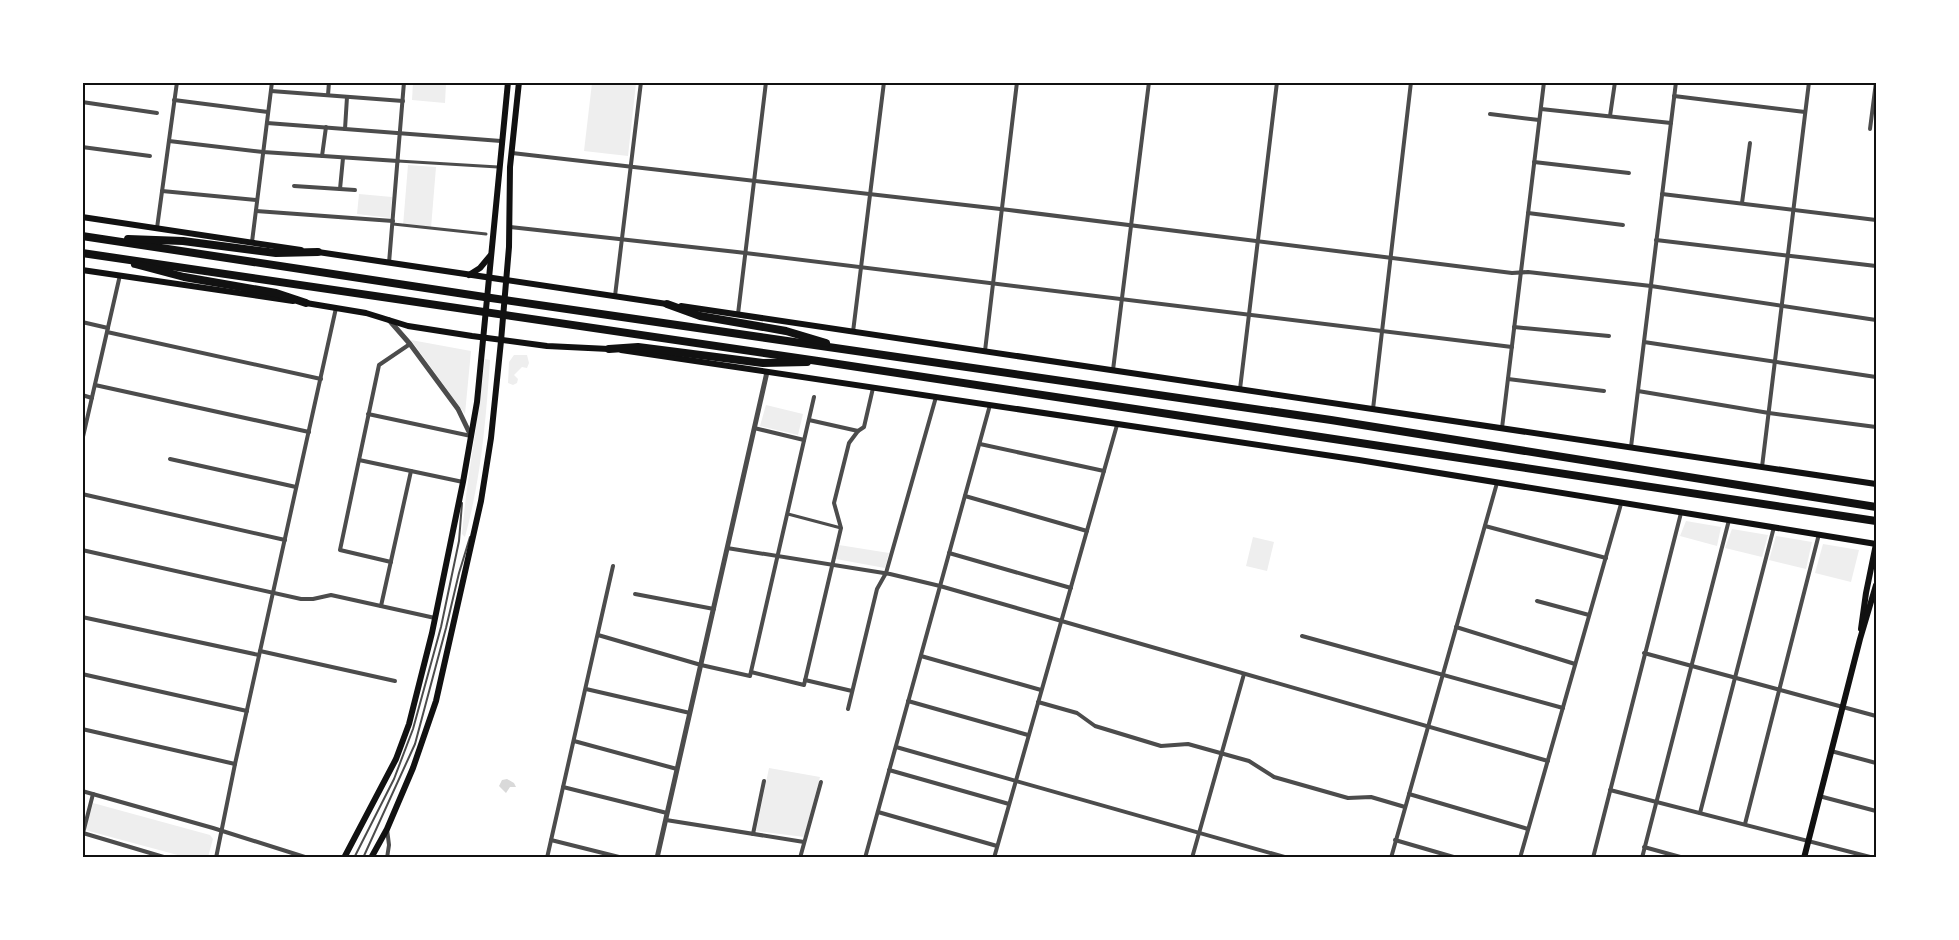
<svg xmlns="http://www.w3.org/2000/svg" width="1959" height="940" viewBox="0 0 1959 940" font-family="'Exo 2',sans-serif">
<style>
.green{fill:#eee}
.water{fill:#d9d9d9}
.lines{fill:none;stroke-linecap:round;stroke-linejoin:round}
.service{stroke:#4c4c4c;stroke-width:2}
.pedestrian{stroke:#4c4c4c;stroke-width:3}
.minor{stroke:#4c4c4c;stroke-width:4}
.tertiary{stroke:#4c4c4c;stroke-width:5}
.secondary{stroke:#111;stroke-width:6}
.primary{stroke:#111;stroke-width:6}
.motorway{stroke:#111;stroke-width:8}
.neatline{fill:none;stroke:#111;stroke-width:2}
</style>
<rect width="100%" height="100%" fill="#fff"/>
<!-- green -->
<g class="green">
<polygon points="413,83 446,83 445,103 412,100"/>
<polygon points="592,83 636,83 628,156 584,151"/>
<polygon points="408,165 436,167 431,228 403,226"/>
<polygon points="359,194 392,197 390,218 357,214"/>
<polygon points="411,340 471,351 465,414"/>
<polygon points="514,355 527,355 529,363 527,368 522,367 514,375 518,379 517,383 513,385 508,383 509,362"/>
<path d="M485,359L490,360C486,420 481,479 465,537L462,534C467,475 479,418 485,359Z"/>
<polygon points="766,405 803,414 798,435 760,426"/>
<polygon points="1686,521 1721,527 1717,546 1680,536"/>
<polygon points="1732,529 1768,535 1762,557 1725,548"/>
<polygon points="1776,536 1812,542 1806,569 1769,560"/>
<polygon points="1253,537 1274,542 1267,571 1246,566"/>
<polygon points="1823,544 1859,550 1851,582 1815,573"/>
<polygon points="839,545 889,553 885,568 836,559"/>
<polygon points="769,768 820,777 804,837 756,831"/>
<polygon points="93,803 210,835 213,839 208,857 185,857 85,830"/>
</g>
<!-- water -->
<polygon class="water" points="507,779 514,783 516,787 510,787 506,793 499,786 502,780"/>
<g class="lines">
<!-- service -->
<g class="service">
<polyline points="354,858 394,779 413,729 441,627 459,541 462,503"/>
<polyline points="363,858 415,744 446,628 459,573 470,537"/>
</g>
<!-- pedestrian -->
<g class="pedestrian">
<polyline points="398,161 498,167"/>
<polyline points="393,224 486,234"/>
<polyline points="788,514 841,528"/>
</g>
<!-- minor -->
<g class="minor">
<polyline points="271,91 403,101"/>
<polyline points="328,95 329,82"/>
<polyline points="1674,96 1805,112"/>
<polyline points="174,100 268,112"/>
<polyline points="82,102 157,113"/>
<polyline points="1541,109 1671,123"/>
<polyline points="1490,114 1539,120"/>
<polyline points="1610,116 1615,82"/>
<polyline points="267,123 501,141"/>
<polyline points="345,129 347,97"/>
<polyline points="1870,129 1876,82"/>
<polyline points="169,141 263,152 398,161"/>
<polyline points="82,147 150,156"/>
<polyline points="512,153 1009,210 1512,273 1528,272 1651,286 1876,320"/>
<polyline points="322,156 326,127"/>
<polyline points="1534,162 1629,173"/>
<polyline points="294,186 355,190"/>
<polyline points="340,189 343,158"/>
<polyline points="162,191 257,200"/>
<polyline points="1662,194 1876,220"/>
<polyline points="1742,203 1750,143"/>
<polyline points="256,211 393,221"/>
<polyline points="1528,213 1623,225"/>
<polyline points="510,227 737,252 1512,347"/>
<polyline points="157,228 177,82"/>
<polyline points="1656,240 1876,266"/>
<polyline points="252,242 272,82"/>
<polyline points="389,263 404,82"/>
<polyline points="615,296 641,82"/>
<polyline points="738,314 766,82"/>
<polyline points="82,322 108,328"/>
<polyline points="1514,327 1609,336"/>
<polyline points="107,332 321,379"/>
<polyline points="853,332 884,82"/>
<polyline points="1644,342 1876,377"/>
<polyline points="985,351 1017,82"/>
<polyline points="1113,370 1149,82"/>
<polyline points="1508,379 1604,391"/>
<polyline points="95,385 309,432"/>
<polyline points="1240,389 1277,82"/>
<polyline points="1638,391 1769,413 1876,427"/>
<polyline points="82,395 92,398"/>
<polyline points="1373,409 1411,82"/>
<polyline points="368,414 471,436"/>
<polyline points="809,420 858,431"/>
<polyline points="754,428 804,440"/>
<polyline points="1502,428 1544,82"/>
<polyline points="82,441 120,275"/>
<polyline points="980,444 1104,471"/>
<polyline points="1631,447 1676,82"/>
<polyline points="170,459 296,487"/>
<polyline points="359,460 463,482"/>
<polyline points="1762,467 1809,82"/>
<polyline points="82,494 285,540"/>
<polyline points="965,496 1087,531"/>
<polyline points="1485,526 1606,558"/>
<polyline points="727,548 890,574 940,586 1548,761"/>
<polyline points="82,550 301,599 313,599 331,595 435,618"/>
<polyline points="949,553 1071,588"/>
<polyline points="391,562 340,550 379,365 410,344"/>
<polyline points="635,594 714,609"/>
<polyline points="1537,601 1589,615"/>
<polyline points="381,606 411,471"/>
<polyline points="82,617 259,655"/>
<polyline points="1456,627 1575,664"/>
<polyline points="598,635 701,665 750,676 814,397"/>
<polyline points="1302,636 1563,708"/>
<polyline points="260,651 395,681"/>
<polyline points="1644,653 1876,716"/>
<polyline points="921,656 1041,690"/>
<polyline points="751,672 804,685 841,528 834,503 849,443 858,431 864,427 873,388"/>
<polyline points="82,674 247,711"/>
<polyline points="805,680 852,691"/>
<polyline points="586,689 690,713"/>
<polyline points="908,701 1028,735"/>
<polyline points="1038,702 1077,713 1095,726 1161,746 1188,744 1249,761 1274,777 1348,798 1371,797 1405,807"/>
<polyline points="848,709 877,589 886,573 936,397"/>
<polyline points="82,729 235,764"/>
<polyline points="574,741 677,769"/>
<polyline points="896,747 1288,858"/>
<polyline points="1831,751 1876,763"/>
<polyline points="889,770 1009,804"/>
<polyline points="563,787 667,813"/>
<polyline points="1610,790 1874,858"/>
<polyline points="82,791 213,828 308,858"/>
<polyline points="1409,794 1528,829"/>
<polyline points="1819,796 1876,811"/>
<polyline points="878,812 997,846"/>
<polyline points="1700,813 1774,527"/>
<polyline points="666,820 804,842"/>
<polyline points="1745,824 1819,534"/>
<polyline points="83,833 167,858"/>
<polyline points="83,833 93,794"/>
<polyline points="753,834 764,781"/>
<polyline points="551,840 623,858"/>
<polyline points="1395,840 1457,858"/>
<polyline points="1644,847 1684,858"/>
<polyline points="216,858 235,764 336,308"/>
<polyline points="387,858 389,845 387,829"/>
<polyline points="547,858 613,566"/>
<polyline points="800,858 821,782"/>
<polyline points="865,858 990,405"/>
<polyline points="994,858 1117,425"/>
<polyline points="1192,858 1244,674"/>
<polyline points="1391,858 1497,483"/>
<polyline points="1520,858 1621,504"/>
<polyline points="1593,858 1681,513"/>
<polyline points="1642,858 1729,520"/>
</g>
<!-- tertiary -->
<g class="tertiary">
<polyline points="389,320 410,344 458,409 471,436"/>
<polyline points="657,858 767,372"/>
</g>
<!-- secondary -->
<g class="secondary">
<polyline points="82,217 301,250"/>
<polyline points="82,270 293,301"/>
<polyline points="681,306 1876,484"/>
<polyline points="621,350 1359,460 1876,544"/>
<polyline points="1861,629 1866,593 1876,544"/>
<polyline points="1804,858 1860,639 1876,585"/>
</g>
<!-- primary -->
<g class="primary">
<polyline points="318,252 667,304"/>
<polyline points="469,275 480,268 490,256"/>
<polyline points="306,303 366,313 408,326 472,336 547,346 609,349"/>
<polyline points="344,858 396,759 409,724 432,633 463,482 477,402 508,82"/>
<polyline points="371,858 387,829 413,768 436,701 481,501 491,438 501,341 509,247 510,167 519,82"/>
</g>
<!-- motorway -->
<g class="motorway">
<polyline points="82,236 491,298 1331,420 1876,507"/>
<polyline points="128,239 183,241 276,253 318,252"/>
<polyline points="82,253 818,361 1876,521"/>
<polyline points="135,264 184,277 276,293 306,303"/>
<polyline points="667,304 700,316 786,331 826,343"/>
<polyline points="609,349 638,347 763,363 807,362"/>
</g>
</g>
<!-- border -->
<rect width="1959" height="940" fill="none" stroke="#ffffff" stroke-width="168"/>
<rect x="84" y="84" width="1791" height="772" class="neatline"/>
</svg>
